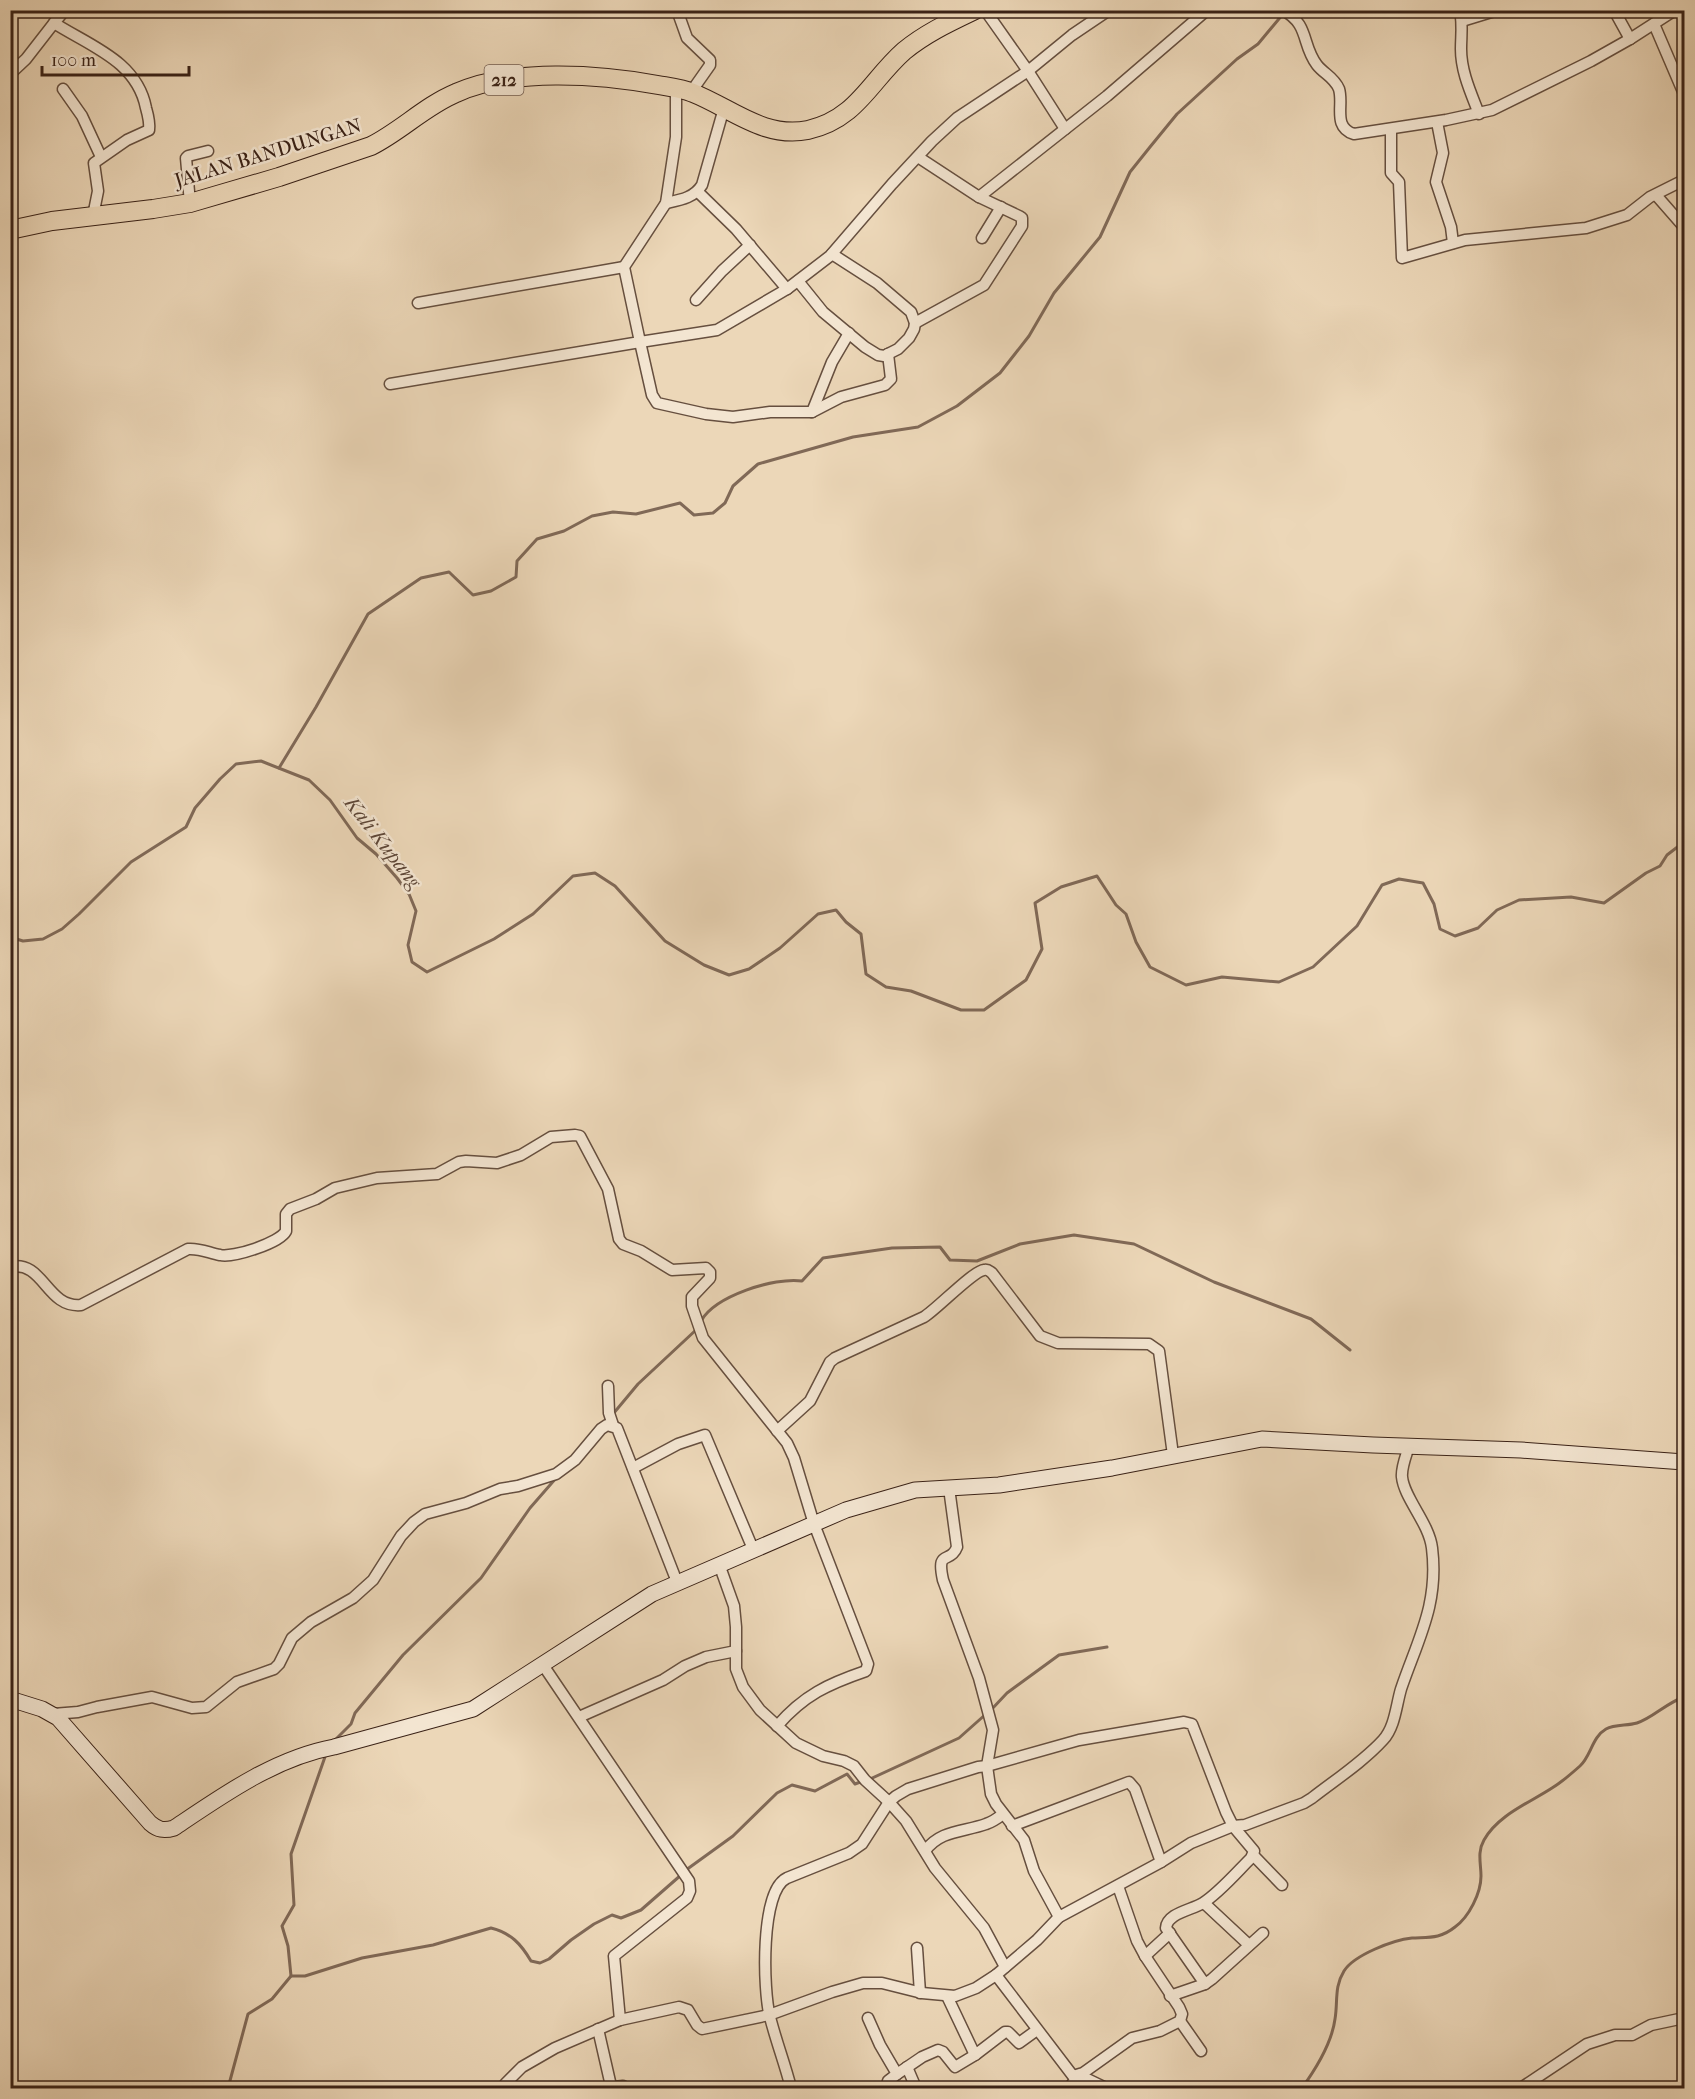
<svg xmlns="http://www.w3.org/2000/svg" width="1695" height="2099" viewBox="0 0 1695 2099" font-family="'IM FELL French Canon',serif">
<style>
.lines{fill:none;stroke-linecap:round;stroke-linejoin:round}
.stream{stroke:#806957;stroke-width:3}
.street-casing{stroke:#664f3f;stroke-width:13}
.secondary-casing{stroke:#3a2217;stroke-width:17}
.primary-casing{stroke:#3a2217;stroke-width:20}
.street{stroke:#f3e5d1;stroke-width:10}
.secondary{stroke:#f3e5d1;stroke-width:15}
.primary{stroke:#ecd7b8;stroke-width:18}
.labels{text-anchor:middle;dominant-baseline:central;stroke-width:5;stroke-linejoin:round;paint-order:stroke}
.shield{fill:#f3e5d1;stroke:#725c4f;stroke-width:1.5}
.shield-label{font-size:18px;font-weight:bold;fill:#3a2217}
.street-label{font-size:20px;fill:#3a2217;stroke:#f3e5d1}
.water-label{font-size:21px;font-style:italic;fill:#5d4637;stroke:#f3e5d1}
</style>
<rect width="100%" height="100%" fill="#ecd7b8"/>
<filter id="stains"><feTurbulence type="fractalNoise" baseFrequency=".00333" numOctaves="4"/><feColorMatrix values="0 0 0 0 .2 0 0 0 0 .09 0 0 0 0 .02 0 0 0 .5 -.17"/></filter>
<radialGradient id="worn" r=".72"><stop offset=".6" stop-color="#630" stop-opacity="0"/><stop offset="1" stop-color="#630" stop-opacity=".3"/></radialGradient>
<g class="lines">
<!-- stream -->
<g class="stream">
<polyline points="279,768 316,707 368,614 421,578 449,572 473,595 491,591 516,577 517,561 537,539 564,531 592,516 613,512 636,514 680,503 694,515 713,513 725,503 733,486 758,464 853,437 918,427 957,406 1000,373 1029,336 1054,293 1100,237 1130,172 1150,147 1177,114 1237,59 1258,44 1283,14"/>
<polyline points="10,937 23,941 43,939 62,929 79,914 131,862 186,827 195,808 220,779 236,764 261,761 309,780 330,800 357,838 376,854 397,878 409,894 416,911 408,945 412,962 427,972 494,939 533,914 573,876 595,873 615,886 665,941 704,965 729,975 749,969 780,948 818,914 836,910 846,922 861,934 866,974 886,987 911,991 961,1010 984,1010 1026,980 1042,949 1035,903 1061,887 1097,876 1116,905 1126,914 1136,942 1150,967 1186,985 1222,977 1279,982 1313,967 1357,926 1382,885 1399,879 1423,883 1434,904 1440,929 1455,936 1478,928 1497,910 1519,900 1571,897 1604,903 1646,873 1660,866 1667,855 1684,842"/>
<path d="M701,1321C715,1296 774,1277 802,1281L823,1258L892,1248L940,1247L950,1260L977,1261L1020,1244L1074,1235L1134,1244L1214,1282L1311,1319L1350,1350"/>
<polyline points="613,1414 638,1384 697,1329"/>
<polyline points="991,1710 1007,1693 1059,1655 1107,1647"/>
<polyline points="334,1741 351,1724 355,1713 403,1655 481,1578 530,1508 557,1477"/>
<polyline points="870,1779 959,1738 986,1714"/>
<polyline points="686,1870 733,1836 777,1793 792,1785 815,1791 847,1774 855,1784 863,1781"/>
<path d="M291,1976H305L362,1958L433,1945L491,1928C511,1933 521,1944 531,1961L540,1963L549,1959L571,1940L594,1924L612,1915L621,1918L641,1910L681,1875"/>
<polyline points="228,2088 248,2014 272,1999 291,1976 288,1946 282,1926 294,1905 291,1854 326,1754"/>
<path d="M1302,2088C1315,2070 1332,2042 1335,2019C1338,2002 1334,1987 1344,1971C1354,1955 1393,1940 1412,1938C1429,1937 1440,1939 1455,1927C1469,1917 1481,1893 1481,1876C1481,1864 1477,1852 1484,1840C1498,1815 1529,1803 1552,1788C1562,1782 1571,1774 1580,1766C1591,1756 1592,1737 1606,1729C1615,1724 1627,1726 1637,1723C1653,1718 1666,1703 1684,1697"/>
</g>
<!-- street casing -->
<g class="street-casing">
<g id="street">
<polyline points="677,10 687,38 710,60 710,65 691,92"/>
<polyline points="985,10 1028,71 1065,129"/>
<path d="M1283,10C1310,25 1301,44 1317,65C1324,74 1334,77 1339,89C1344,105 1332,127 1354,134L1446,120L1492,110L1591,61L1630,39L1675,10"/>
<path d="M1460,10C1463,24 1461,36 1461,49C1461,72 1471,93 1479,114"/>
<polyline points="1614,10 1630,39"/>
<polyline points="1462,21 1498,10"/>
<polyline points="54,23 65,10"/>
<polyline points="1654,24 1684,94"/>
<path d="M10,74L26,59L54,23C90,46 137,61 146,108C148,115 150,123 149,130L127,140L94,163L98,191L93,216"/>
<polyline points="63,89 82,116 101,157"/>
<polyline points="1437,122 1443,153 1436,182 1451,227 1453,243"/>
<polyline points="1391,129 1391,173 1399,182 1402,258 1465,240 1586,228 1627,215 1650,197 1684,180"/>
<polyline points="918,157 979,197 1107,96 1207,10"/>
<polyline points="698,192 736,229 787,289"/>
<polyline points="1656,195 1684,227"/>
<polyline points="190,203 186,158 188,156 208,151"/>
<path d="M666,203C680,200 694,198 702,185L724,108"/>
<polyline points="982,238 1001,207"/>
<polyline points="798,281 823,312 865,347 878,355 884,356 898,349 909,338 914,329 915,323 911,312 877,283 832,254"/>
<polyline points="696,300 722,271 750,245"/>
<polyline points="418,303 624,267"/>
<polyline points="915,323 984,285 1022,226 1022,218 1019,216 979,197"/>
<polyline points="849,333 832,362 812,412 770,412 733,417 706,414 657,403 652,395 640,342 717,330 787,289 830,256 892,184 932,141 957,118 1028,71 1072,35 1109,10"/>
<polyline points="390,384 640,342 624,267 666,203 676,137 676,88"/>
<polyline points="812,412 841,397 885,385 891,379 888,354"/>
<path d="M10,1267C44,1260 46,1308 81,1305L188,1249C200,1248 209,1253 220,1255C233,1258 280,1243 286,1231V1214L290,1209L316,1199L335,1188L377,1178L437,1174L459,1162L466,1161L497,1163L521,1155L551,1137L575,1135L580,1136L608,1189L619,1239L623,1244L641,1251L672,1270L706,1268L710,1272V1278L692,1297V1306L703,1338L787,1443L794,1458L814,1524L868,1664L866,1671C828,1684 804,1695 777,1726"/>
<polyline points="608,1386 609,1413 613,1425"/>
<path d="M777,1431L810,1401L830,1362L835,1358L924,1317C937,1309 973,1271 984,1270C988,1269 989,1271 992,1273L1040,1336L1058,1343L1149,1344L1159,1351L1173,1455"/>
<polyline points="633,1468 678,1444 705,1435 753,1549"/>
<path d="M949,1488L957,1547C950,1565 936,1548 943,1580L979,1678L993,1730L987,1766L991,1794L996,1804L1024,1840L1034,1871L1059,1917"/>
<polyline points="719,1564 734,1606 736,1627 736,1669 743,1687 760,1710 796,1743 823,1756 844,1761 854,1766 865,1780 889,1802 906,1821 935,1868 984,1928 1005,1967"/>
<polyline points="543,1665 689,1881 690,1891 687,1898 614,1956 620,2020"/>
<polyline points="53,1714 78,1712 97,1707 152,1697 192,1708 206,1707 237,1682 274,1669 279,1664 292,1638 311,1622 353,1598 373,1580 401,1536 414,1522 425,1514 466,1503 500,1489 518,1486 556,1474 575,1460 601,1429 607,1425 617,1428 677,1582"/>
<polyline points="579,1717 663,1680 685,1666 706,1657 736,1651"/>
<polyline points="1012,1826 1129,1782 1135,1789 1161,1862"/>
<path d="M925,1851C940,1830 964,1832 986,1824C992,1822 998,1818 1003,1814"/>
<polyline points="1253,1855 1282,1885"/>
<polyline points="1204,1903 1249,1945"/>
<polyline points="917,1948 920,1993"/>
<polyline points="1145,1956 1170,1933"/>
<polyline points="996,1975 1073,2076 1083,2073 1132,2038 1160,2031 1180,2021 1182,2014 1179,2007 1145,1956 1137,1941 1118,1886"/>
<polyline points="947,1996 975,2055"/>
<polyline points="1170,1996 1205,1984 1212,1979 1263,1933"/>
<polyline points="868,2018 880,2045 897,2074 888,2081 886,2088"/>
<polyline points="1180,2021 1201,2051"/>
<polyline points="598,2029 611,2086 614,2087 623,2086 626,2088"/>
<polyline points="907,2067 916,2088"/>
<polyline points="897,2074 922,2057 938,2050 943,2052 955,2067 975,2055 1005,2032 1008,2032 1019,2043 1037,2030"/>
<path d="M504,2088L505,2084L522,2067L555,2048L620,2020L679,2007L688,2010L697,2025L702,2029L769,2015L832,1992L863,1983H882L922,1993L955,1996L976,1988L996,1975L1037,1940L1059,1917L1161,1862L1191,1843L1233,1826L1245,1825L1304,1803L1312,1798C1335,1780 1363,1762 1383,1740C1395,1727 1396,1706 1401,1689C1418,1639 1439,1604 1432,1548C1429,1523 1404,1498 1402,1477C1401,1468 1406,1456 1409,1446"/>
<polyline points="653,2088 665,2088"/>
<path d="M791,2088C785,2064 776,2041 770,2017C763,1991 760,1890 787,1878L849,1853L862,1844L889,1802L896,1796L908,1789L978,1767L987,1766L1079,1740L1184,1722L1192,1724L1226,1812L1233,1826L1254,1851L1251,1858C1237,1872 1219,1893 1203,1903C1192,1910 1167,1913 1166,1928L1205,1984"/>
<polyline points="1069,2088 1079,2075 1106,2088"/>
<polyline points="1521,2088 1587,2044 1615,2035 1632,2035 1651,2025 1684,2018"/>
</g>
</g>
<!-- secondary casing -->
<g class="secondary-casing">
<path id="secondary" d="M10,1699L42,1709L58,1718L150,1823C158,1830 164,1831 174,1828C223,1795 275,1758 334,1747L473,1709L652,1594L846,1510L915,1490L999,1485L1112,1468L1262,1439L1373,1445L1521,1450L1684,1462"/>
</g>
<!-- primary casing -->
<g class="primary-casing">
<path id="primary" d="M10,230L52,221L153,209L190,203L279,177L371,146C401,131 425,106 456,93C512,68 598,74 658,85C670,87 682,88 693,93C731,108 764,139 808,130C857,119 870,81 904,51C926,33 950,22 975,10"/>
</g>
<!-- street -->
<use href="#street" class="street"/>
<!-- secondary -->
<use href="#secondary" class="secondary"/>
<!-- primary -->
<use href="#primary" class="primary"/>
</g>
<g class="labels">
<!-- shield labels -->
<rect class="shield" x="484.5" y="65" width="39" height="30" rx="4.5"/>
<g class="shield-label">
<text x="504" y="80">212</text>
</g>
<!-- street labels -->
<g class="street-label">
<text transform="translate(268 153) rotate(-17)">JALAN BANDUNGAN</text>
</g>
<!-- water labels -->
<g class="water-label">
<text transform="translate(383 842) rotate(52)">Kali Kupang</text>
</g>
</g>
<!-- margin -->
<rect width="1695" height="2099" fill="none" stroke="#ecd7b8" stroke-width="36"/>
<rect x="12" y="12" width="1671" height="2075" fill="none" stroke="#3a2217" stroke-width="3"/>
<rect x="18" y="18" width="1659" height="2063" fill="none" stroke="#3a2217" stroke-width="1.5"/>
<!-- scale -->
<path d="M42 66v9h147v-9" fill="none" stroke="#3a2217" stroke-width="3"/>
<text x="51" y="66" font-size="18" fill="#3a2217" stroke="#f3e5d1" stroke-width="4.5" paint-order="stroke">100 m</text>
<rect width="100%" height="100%" filter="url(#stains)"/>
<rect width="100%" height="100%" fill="url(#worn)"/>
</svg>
